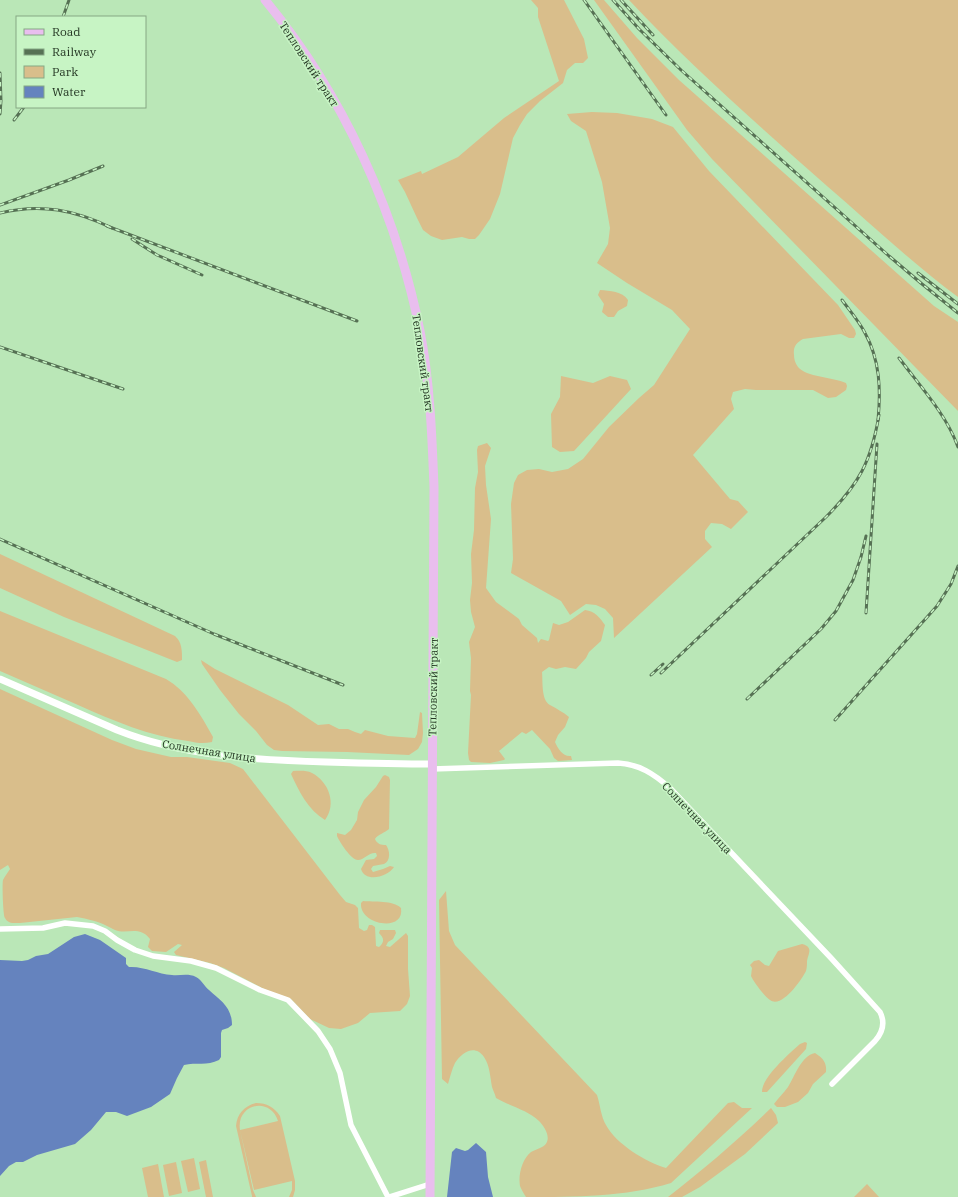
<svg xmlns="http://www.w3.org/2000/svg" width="958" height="1197" viewBox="0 0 958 1197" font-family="'IBM Plex Serif',serif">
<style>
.green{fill:#d9be8b}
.water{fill:#6583be}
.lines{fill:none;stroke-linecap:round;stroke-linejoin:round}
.minor{stroke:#fff;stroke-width:5.5}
.tertiary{stroke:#fff;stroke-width:7}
.primary{stroke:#e9beee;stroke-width:9}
.rail-casing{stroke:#567154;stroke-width:3}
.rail{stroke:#c7f4c4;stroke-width:1.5;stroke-dasharray:4.5;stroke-linecap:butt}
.labels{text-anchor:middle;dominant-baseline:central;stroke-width:3;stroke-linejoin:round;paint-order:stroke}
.street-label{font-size:11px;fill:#253724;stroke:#c7f4c4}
</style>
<rect width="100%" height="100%" fill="#bae7b7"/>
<!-- green -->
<g class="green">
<polygon points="531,0 564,0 584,39 588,58 583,63 575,63 567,70 563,83 540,101 527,114 520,125 513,138 500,194 490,219 479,235 475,239 469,239 462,237 442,240 431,236 423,230 417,218 405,192 398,180 421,171 422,174 458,157 504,118 559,81 538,17 538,8"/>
<polygon points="594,0 604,0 637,38 679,80 934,306 958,322 958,411 712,159 687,130"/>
<path d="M629,0H958V297C912,263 870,223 827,186C759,126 691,66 629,0Z"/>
<path d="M592,112L617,113L652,119L673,127L709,171L838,305L855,330L856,334L854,338H849L841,334L803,339C796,343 793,347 794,355C794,359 795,363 798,367C806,377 833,377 846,383L847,386L846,390L836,397L828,398L813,390H756L745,389L733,392L731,399L734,409L693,455L730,499L738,501L748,512L731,529L722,524L711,523L705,531V539L712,547L614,638L613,618L605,609L596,605L586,604L570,615L561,601L511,573L513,559L511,504L514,483L518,475L527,470L539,469L552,472L568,469L583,459L609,427L639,398L654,385L690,329L672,310L627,283L597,263L608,244L610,228L602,182L586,131L571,121L567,114Z"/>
<path d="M600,290C610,291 622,291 628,300L627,306L618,311L614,317H608L602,312L604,304L598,295Z"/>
<polygon points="561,376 593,383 610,376 627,380 631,389 574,451 560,452 552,447 551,414 560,397"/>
<path d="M487,443L491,448L485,466L486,485L491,519L486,588L496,602L519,619L522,625L537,638L538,643L541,639L548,641L549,640L553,623L559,625L568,622L585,610C595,611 600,618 605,625L601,641L589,652L586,658L576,669L565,667L556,669L549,667L542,672C543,682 541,700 550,705C557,709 563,712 569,717L565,727L558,735L555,742C558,749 563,757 571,756L572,760L558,761L554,758L550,749L532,730L526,734L522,732L499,751L505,759L504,760L490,763L471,762L469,760L468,753L471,695L470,691L471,658L469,642L475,627L471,612L470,600L472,583L471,554L474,530L475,488L478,472L477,450L478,446Z"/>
<path d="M0,554L175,636C182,642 182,651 182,660L177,662L64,617L0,588Z"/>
<path d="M0,611L166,679C187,691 201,715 213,737L212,742C204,744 196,743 188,741C149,736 114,721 78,705C52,694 26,682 0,671Z"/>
<polygon points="201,660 215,669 288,705 318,725 329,724 339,729 348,729 355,732 361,734 365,730 388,736 415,738 417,734 420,712 422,713 423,733 422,742 418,749 409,755 347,752 282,751 274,750 267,745 256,731 239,714 220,690 202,664"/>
<path d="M0,689L112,740L136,749L171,757H187L230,763L243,769L340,895L346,902L355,905L358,908L359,928L364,931L367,930L369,925H372L375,927L376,946L379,947C385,942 384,938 379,933L380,930H395L396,933L393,939L388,942L386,946L390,947L406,933L408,936V969L410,996L407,1004L400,1011L370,1013L358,1023L341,1029L329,1028L310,1019L291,999L266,990L224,968L210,963L176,955L174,952L182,945L178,944L166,952L152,951L148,947L150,939C139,925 127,935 115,930C112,929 110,927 107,926C98,921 87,919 77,917L20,923C14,923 8,924 5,918C3,916 2,883 3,880C5,876 8,872 10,869L8,865L0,870Z"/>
<path d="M293,771C299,771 306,770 312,773C329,782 337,804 325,820C308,810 299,791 291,774Z"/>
<path d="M385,775L389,777L390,780L389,829C385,833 378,834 375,839C377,844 381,845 386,845C390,850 391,861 384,864C380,865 377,865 373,866L371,869L373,872L383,869L390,866L394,867C388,877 365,883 361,869L366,860L374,859L377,856L376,853C369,852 364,860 358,860C351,860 339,841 337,836V833L345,835L351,830L357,820L358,812L364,800L376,787L383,776Z"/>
<path d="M446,891L449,931L455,945L597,1095C600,1104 601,1117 606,1125C616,1144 646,1162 666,1168L728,1103L734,1102L742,1108H752L671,1183C626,1197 574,1197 526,1197C524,1194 521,1189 520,1186C518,1175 522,1159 531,1152C534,1150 539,1149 542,1147C553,1141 546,1128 539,1121C528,1110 509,1106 496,1098C495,1094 493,1090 492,1087C490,1077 490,1066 484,1057C475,1044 462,1052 455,1063C452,1069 450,1077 448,1084L442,1079L439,900Z"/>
<path d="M363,901C374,902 393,900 401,908C405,933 359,925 361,903Z"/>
<path d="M802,944C814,947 808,954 807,961C807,964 807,967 806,971C802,979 782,1009 770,1000C765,997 753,981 751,976L752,968L750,965L754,961L759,960L765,965L769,966L778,951Z"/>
<path d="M805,1042L807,1043L806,1049L767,1092H762C762,1077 789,1054 800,1044Z"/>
<path d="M815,1053C823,1058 827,1063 826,1072L813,1084L808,1093L798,1102L785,1107H777L774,1104C778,1098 784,1093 788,1087C795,1076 801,1056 815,1053Z"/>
<path d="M256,1103C267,1103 274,1107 280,1116L295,1181V1190L293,1197H289L292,1190V1181L254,1190L240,1130L278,1121C270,1096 236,1104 240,1130L253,1190L256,1197H252V1196L236,1126C237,1114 244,1106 256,1103Z"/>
<path d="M771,1108L776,1115L778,1123L745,1154L700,1187L682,1197H668C704,1169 738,1140 771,1108Z"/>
<polygon points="194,1158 200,1189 188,1192 181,1161"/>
<polygon points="206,1160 213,1197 206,1197 199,1162"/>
<polygon points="176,1162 182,1193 169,1196 163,1165"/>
<polygon points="158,1164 164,1197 148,1197 142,1168"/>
<polygon points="867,1184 879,1197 854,1197"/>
</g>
<!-- water -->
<g class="water">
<path d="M85,934L100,940L126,958V964L129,967C144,966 157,974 172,975C180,976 188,973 196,977C202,980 204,986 209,990C220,1000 232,1007 232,1025L228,1028L222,1030L221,1033V1057L219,1060C207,1066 196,1062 184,1065L177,1078L170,1094L151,1107L127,1116L116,1112H106L91,1130L75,1144L37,1155L23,1162H16L9,1166L0,1176V960L22,961L28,960L36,956L48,954L74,937Z"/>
<polygon points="476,1143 486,1152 488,1177 493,1197 447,1197 452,1152 456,1148 465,1151 468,1150"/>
</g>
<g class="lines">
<!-- minor -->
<g class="minor">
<path d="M432,769L618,763C639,764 654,774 670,788L831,958L880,1012C885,1022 883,1032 875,1041L832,1084"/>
<polyline points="0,929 43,928 65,923 93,926 105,931 117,940 135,950 153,956 191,961 216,968 260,990 288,1000 318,1031 330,1049 340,1073 351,1125 388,1197"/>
<polyline points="389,1197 430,1184"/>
</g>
<!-- tertiary -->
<path class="tertiary" d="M0,679L117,730C182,756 256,760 326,762C361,763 396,764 432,764"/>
<!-- primary -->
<path class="primary" d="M265,0C343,94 396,212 420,331C430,382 432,435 434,487L430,1197"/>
<!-- rail casing -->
<g class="rail-casing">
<g id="rail">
<polyline points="584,0 666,115"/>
<polyline points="613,0 639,29 681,70 889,256 922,284 958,313"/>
<polyline points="621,0 653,35"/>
<polyline points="63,17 69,0"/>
<polyline points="0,73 1,101 0,114"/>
<polyline points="14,120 24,107"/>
<polyline points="0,205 69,180 103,166"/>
<path d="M0,213C41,203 75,210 112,228"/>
<polyline points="107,226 357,321"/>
<polyline points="132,239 157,255 202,275"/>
<polyline points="918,273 958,304"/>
<path d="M842,300C850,311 859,321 865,333C880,360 881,390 878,420"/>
<polyline points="0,347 123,389"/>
<path d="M899,358C920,386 946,414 958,447"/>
<polyline points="0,539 214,634 343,685"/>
<polyline points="866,613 877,444"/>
<path d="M661,673L826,517C859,484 871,462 879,415"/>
<polyline points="651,675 663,664"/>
<polyline points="747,699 821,629 836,611 853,580 861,557 866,536"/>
<polyline points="835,720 937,606 951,584 958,566"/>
</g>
</g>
<!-- rail -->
<use href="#rail" class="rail"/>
</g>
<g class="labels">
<!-- street labels -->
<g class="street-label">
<text transform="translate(309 64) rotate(57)">Тепловский тракт</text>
<text transform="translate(423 363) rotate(82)">Тепловский тракт</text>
<text transform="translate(433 687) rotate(-89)">Тепловский тракт</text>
<text transform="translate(209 751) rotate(9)">Солнечная улица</text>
<text transform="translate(697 818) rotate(46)">Солнечная улица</text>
</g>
</g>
<!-- legend -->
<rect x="16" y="16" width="130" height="92" fill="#c7f4c4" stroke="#86a884"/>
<rect x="24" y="29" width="20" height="6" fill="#e9beee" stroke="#86a884"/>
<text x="52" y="36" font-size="12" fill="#253724">Road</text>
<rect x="24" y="49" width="20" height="6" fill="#567154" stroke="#86a884"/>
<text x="52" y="56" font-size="12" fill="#253724">Railway</text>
<rect x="24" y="66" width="20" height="12" fill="#d9be8b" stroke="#86a884"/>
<text x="52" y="76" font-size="12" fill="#253724">Park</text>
<rect x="24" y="86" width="20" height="12" fill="#6583be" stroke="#86a884"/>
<text x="52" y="96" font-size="12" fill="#253724">Water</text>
</svg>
